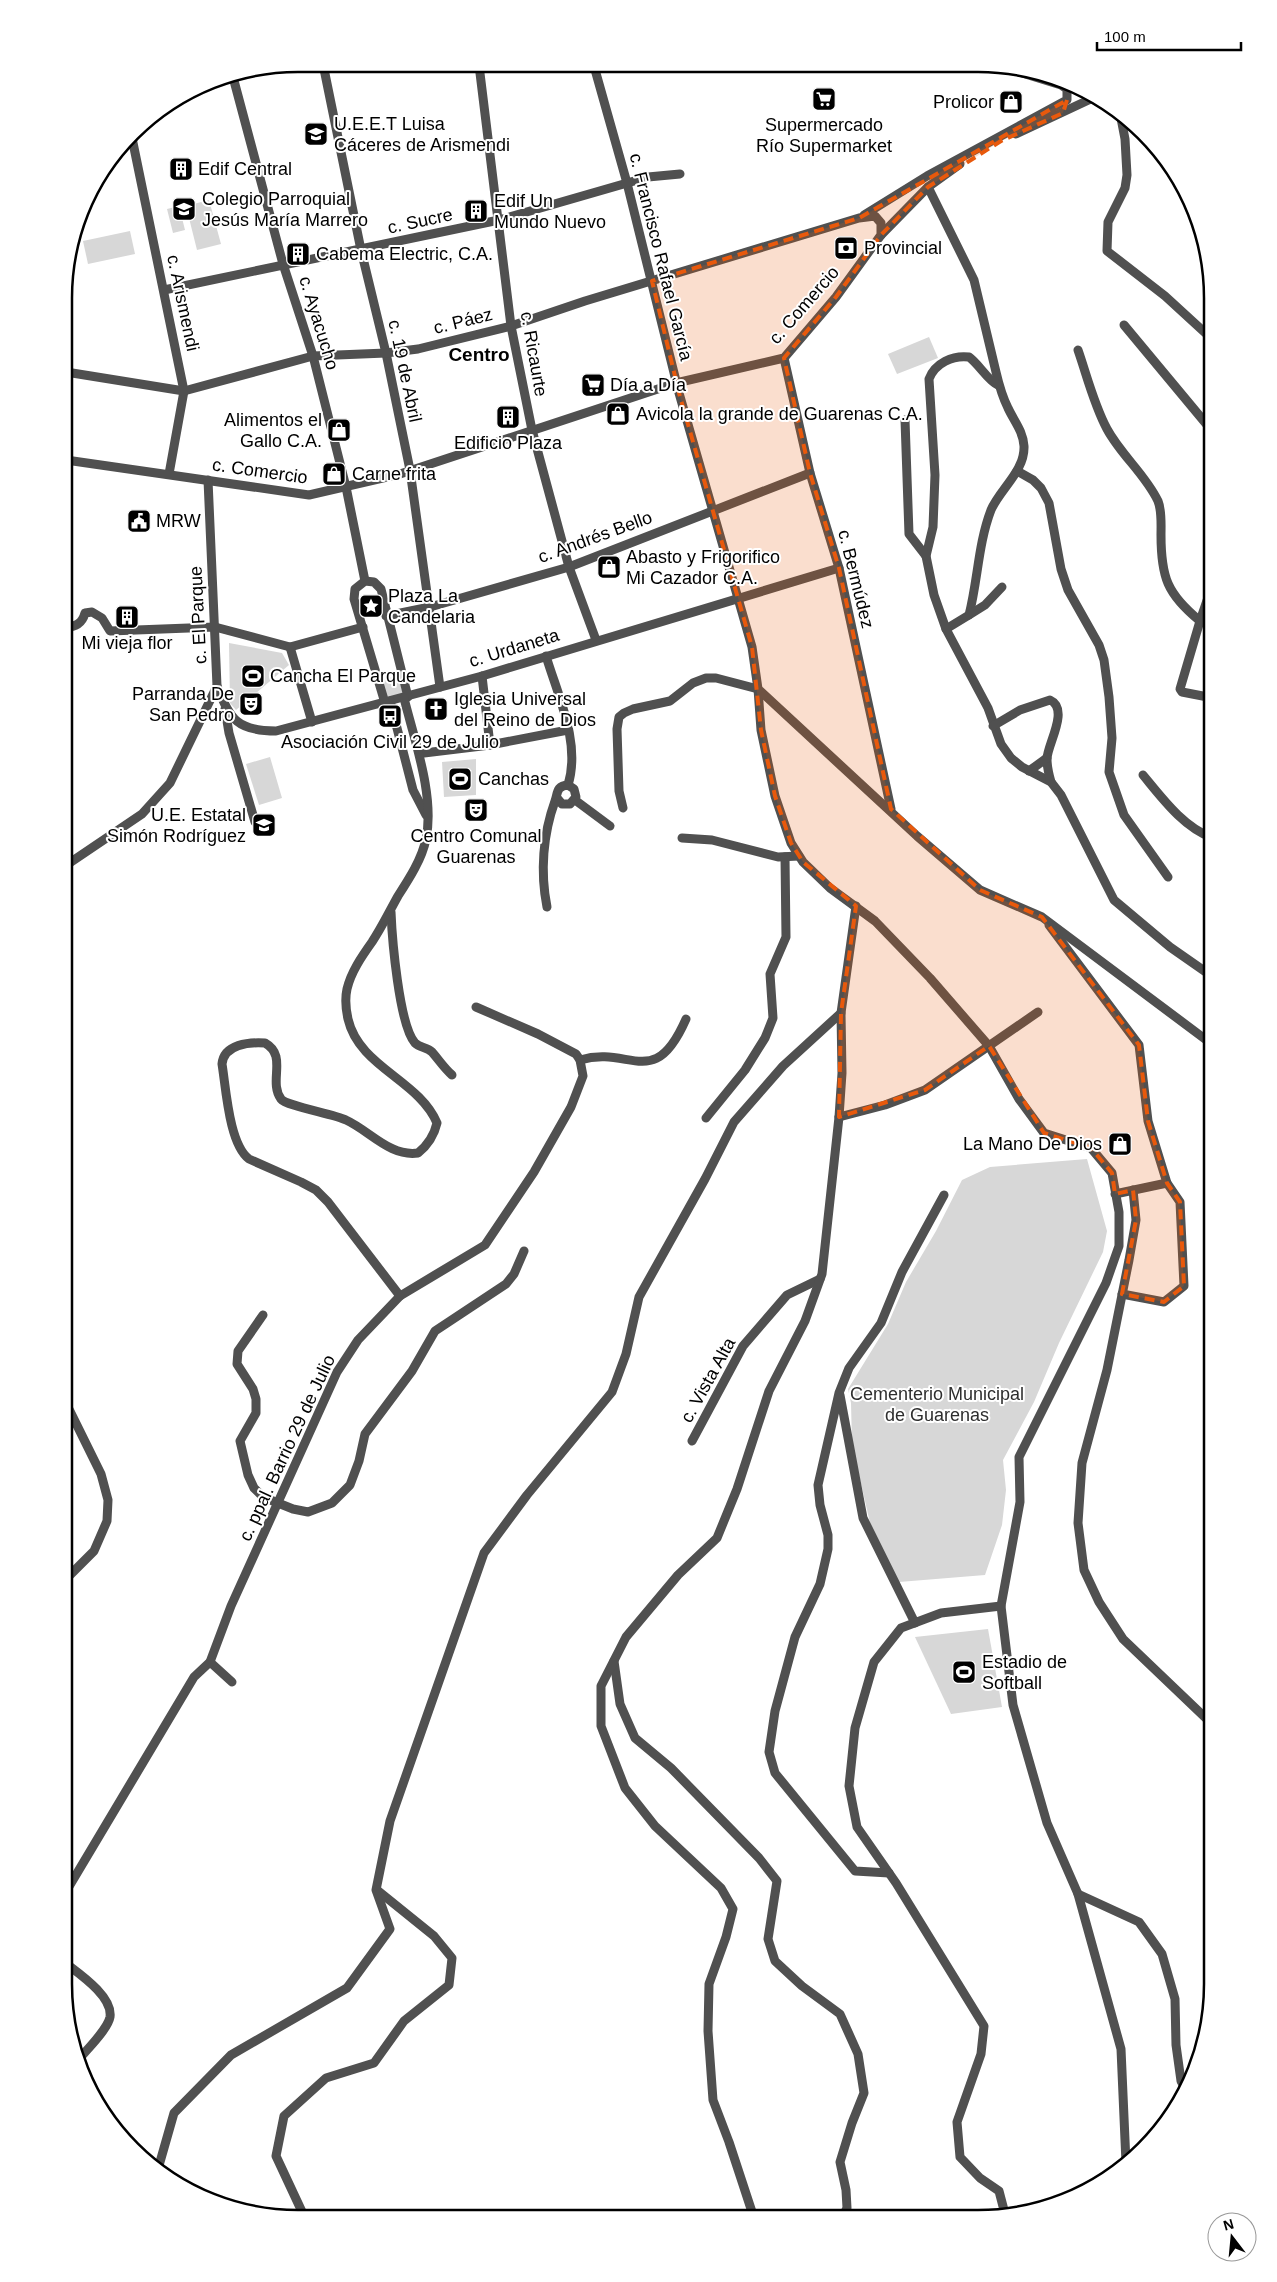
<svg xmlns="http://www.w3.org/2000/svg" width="1277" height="2282" viewBox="0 0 1277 2282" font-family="Arial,sans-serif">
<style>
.green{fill:#d7d7d7}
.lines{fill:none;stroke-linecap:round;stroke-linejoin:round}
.minor{stroke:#505050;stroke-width:9}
.marked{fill:#e8590c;fill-opacity:0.2;stroke:#e8590c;stroke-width:4;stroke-dasharray:10 6;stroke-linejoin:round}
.labels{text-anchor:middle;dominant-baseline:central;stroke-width:4;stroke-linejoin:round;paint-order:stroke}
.poi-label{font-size:18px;fill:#000;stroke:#fff;text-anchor:start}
.street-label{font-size:18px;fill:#000;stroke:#fff}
.park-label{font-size:18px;fill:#2e2e2e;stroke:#fff}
.neighbourhood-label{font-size:19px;font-weight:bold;fill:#000;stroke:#fff}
.rim{fill:none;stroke:#000;stroke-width:2.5}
</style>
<rect width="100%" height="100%" fill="#fff"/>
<!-- green -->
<g class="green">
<polygon points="209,200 221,244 197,250 186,206"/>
<polygon points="179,206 185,230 173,233 167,209"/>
<polygon points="130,231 135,254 88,264 83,241"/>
<polygon points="929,337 938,358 897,374 888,354"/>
<polygon points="229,643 282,653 289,665 236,710 230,703"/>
<polygon points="398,675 403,694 387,698 382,680"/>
<polygon points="270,757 282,798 259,805 246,764"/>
<polygon points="476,759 476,795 444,797 442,762"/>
<polygon points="1087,1159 1107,1231 1103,1252 1059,1343 1034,1402 1003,1460 1006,1490 1002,1525 985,1575 899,1582 870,1523 852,1444 851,1403 848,1389 888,1324 906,1282 936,1231 962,1180 990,1167"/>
<polygon points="988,1629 1002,1707 951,1714 915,1637"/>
</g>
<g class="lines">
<!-- minor -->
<g class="minor">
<polyline points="323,64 361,250 386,353 410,470 440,687"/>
<polyline points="479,65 511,326 532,430 569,567 596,640"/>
<polyline points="594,66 627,183 679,393 752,647 758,689 761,730 775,796 791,843 803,862 830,888 875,921 930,978 989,1046 1019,1099 1044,1133 1091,1148 1112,1173 1119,1212 1119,1246 1106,1283 1019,1457 1020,1502 1001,1606 1013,1705 1047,1823 1078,1894 1121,2049 1126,2163"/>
<polyline points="233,77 283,264 313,356 346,487 365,581"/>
<polyline points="1120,113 1125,139 1127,175 1125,188 1108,222 1107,251 1165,296 1213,340"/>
<polyline points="1016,134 1095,97"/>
<polyline points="132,138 184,391 169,474"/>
<path d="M928,187L974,280L996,372C999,385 1002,396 1008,408C1014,421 1023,431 1024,446C1025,471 1000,489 991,510C978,544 978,580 969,615L946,629"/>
<polyline points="864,215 927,176 1067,100 1067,89 1061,85 1006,68"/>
<polyline points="881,235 928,187 960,164"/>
<polyline points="164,290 499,220 648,177 680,174"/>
<polyline points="1124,325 1213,432"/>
<path d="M1078,350C1087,376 1094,405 1107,429C1121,455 1145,474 1158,501C1162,511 1161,524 1161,535C1161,577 1167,594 1200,621"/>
<polyline points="784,358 810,473 839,568 891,809"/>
<path d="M998,385C988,381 979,364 969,357C953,355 935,363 929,379L935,475L933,527L926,556L934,595L946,629L988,708L1001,744L1011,758L1022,767L1051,782L1061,795L1114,900L1170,947L1213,977"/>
<polyline points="905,420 909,534 926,556"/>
<polyline points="66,460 309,495 400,474 676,383 784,358 836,297 881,235 881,223 875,216 859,218 585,301 511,326 418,349 386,353 313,356 184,391 66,372"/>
<polyline points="1017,471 1033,480 1041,488 1049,503 1061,569 1068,590 1099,645 1104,660 1109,697 1112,738 1109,772 1124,815 1168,877"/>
<polyline points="969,615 985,605 1002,587"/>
<polyline points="386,616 430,607 569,567 810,473"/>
<path d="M65,628C76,626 82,624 85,613L92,612L102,618L110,631L215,627L290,647L363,627"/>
<polyline points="290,647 312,722"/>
<path d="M546,656C558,696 581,743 568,785"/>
<polyline points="482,676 490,745"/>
<path d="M217,686C230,720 238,731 276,731L482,676L839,568"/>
<polyline points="1213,698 1182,692 1180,689 1200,621 1213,583"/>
<polyline points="390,701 413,790 426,815"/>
<polyline points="385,703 354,599 355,589 365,581 374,582 381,589 408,697"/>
<polyline points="225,709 229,733 255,822"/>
<path d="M993,726L1020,710L1050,700C1070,709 1047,745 1047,759C1047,766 1049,775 1051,782"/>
<polyline points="424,753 490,745 568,730"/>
<polyline points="1029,771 1047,758"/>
<path d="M1143,775C1162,798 1184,828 1213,838"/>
<polyline points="575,800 610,826"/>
<polyline points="623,808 619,791 617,729 619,717 624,713 633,709 670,701 693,683 706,678 716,678 758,689 917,836 980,890 1042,917 1213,1045"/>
<polyline points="682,838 712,840 778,857 799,856"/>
<polyline points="65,866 142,814 170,783 217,686 208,480"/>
<path d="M547,907C540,872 543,834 555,801C558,793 556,786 568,785L574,789L576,797L570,804H562L557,798"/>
<path d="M391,912C392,937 399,1025 415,1043C420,1048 427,1047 432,1052C439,1060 444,1068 452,1075"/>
<polyline points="1049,925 1139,1045 1148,1121 1167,1183 1180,1202 1184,1286 1164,1302 1122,1294"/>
<path d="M580,1060C631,1045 654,1092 686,1019"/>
<polyline points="839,1117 885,1105 925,1090 1038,1012"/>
<polyline points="706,1118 745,1070 765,1038 773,1018 770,974 786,937 785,857"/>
<polyline points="1133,1190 1136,1220 1129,1260 1107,1370 1082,1463 1078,1523 1084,1570 1099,1602 1123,1639 1213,1725"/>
<polyline points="1115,1194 1167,1183"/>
<polyline points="400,1296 485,1245 534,1172 571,1107 583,1076 580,1060 576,1054 538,1034 476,1007"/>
<polyline points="263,1315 238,1351 237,1364 253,1389 256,1399 256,1413 240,1441 248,1475 254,1488 263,1497 293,1509 308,1512 332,1503 350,1485 359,1461 365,1434 412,1371 435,1331 506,1284 514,1274 524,1251"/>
<polyline points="840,1395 863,1518 915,1623"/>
<polyline points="692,1441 743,1346 787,1295 820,1279"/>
<polyline points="64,1581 94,1551 107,1521 108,1500 101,1474 64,1399"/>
<polyline points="1001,1606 941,1613 901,1628 874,1662 855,1728 849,1786 857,1827 896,1883 984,2026 981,2054 957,2122 960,2157 980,2178 999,2191 1005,2214"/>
<polyline points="614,1661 620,1704 635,1738 671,1768 759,1858 777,1881 768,1939 775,1961 802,1986 840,2014 858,2054 864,2093 852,2123 840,2162 846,2190 847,2208 842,2218"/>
<polyline points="210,1662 232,1682"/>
<polyline points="889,1873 855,1871 775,1773 769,1752 775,1711 795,1637 820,1584 828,1549 828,1535 820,1505 818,1485 839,1393 849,1368 881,1323 902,1272 944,1195"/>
<polyline points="1078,1894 1139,1922 1162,1954 1175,1999 1176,2045 1181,2081 1186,2090"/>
<path d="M64,1895L194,1677L210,1662L231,1606L337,1372L358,1340L400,1296L328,1202L316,1190L301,1182L249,1159C229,1144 226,1088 222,1064C224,1044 249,1042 265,1043C288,1056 268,1081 281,1099C286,1106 334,1114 346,1120C370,1131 390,1157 418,1153C428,1145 434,1136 437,1123C419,1080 359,1067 348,1019C346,1010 345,998 347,989C351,972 362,956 372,942C382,927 389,912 398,896C409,879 422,859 426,839C435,796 414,739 404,698"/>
<path d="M64,1962C78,1973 113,1996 110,2017C108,2029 86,2051 77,2061"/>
<polyline points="158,2169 174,2113 231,2055 347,1988 390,1929 376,1890 390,1821 484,1553 527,1495 612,1392 626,1354 639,1297 705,1179 734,1122 783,1066 841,1013"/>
<polyline points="304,2216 276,2156 284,2116 326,2078 374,2063 404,2021 449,1985 452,1958 434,1936 377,1890"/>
<polyline points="754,2218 729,2142 713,2100 708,2031 709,1984 726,1937 733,1909 721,1888 655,1826 625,1788 601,1726 601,1686 626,1637 678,1575 717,1538 737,1489 769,1391 805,1321 822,1274 839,1117 842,1073 841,1013 856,906"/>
</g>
</g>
<!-- marked area -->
<path class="marked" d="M1067,100L1063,113L1001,141L928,187L881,235L836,297L784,358L810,473L839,568L891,809L980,890L1042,917L1139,1045L1148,1121L1167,1183L1180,1202L1184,1286L1164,1302L1122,1294L1136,1220L1133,1190L1115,1194L1112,1173L1091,1148L1044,1133L989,1046L925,1090L839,1117L841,1013L856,906L803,862L791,843L775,796L761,730L752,647L679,393L652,281L859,218Z"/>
<!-- icons -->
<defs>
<g id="supermarket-square" transform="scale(1.25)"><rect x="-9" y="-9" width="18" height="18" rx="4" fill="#000" stroke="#fff"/><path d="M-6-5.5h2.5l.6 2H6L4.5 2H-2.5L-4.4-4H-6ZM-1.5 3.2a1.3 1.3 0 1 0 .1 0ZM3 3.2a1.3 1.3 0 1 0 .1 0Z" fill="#fff"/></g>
<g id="shop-square" transform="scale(1.25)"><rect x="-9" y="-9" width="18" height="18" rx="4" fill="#000" stroke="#fff"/><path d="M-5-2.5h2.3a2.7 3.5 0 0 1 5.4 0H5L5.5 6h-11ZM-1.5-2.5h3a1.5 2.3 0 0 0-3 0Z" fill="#fff"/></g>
<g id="school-square" transform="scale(1.25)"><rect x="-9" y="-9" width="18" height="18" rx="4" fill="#000" stroke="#fff"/><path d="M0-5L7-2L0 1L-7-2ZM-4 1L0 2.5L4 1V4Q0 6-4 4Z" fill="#fff"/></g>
<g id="building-square" transform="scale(1.25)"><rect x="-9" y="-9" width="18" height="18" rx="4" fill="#000" stroke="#fff"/><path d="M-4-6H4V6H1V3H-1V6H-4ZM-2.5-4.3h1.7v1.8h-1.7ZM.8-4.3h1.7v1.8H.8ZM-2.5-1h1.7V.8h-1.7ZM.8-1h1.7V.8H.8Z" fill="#fff"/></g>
<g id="bank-square" transform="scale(1.25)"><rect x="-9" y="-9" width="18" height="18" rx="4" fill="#000" stroke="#fff"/><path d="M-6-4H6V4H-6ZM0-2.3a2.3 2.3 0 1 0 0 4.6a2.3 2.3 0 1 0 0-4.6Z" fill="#fff"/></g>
<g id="civic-square" transform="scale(1.25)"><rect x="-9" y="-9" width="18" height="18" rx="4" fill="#000" stroke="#fff"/><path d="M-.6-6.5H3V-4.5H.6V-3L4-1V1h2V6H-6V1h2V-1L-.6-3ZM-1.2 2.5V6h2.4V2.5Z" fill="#fff"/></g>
<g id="sight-square" transform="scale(1.25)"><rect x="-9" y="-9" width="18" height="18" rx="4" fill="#000" stroke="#fff"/><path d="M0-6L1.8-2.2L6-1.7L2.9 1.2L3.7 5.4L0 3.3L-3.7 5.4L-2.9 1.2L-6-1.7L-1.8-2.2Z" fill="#fff"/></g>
<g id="stadium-square" transform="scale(1.25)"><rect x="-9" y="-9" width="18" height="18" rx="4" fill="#000" stroke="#fff"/><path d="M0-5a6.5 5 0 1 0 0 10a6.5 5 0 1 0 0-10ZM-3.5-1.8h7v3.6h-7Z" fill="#fff"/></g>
<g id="theatre-square" transform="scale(1.25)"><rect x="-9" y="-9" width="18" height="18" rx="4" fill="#000" stroke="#fff"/><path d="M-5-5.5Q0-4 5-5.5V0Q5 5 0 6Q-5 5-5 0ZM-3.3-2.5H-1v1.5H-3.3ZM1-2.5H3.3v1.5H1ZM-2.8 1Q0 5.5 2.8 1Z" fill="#fff"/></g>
<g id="church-square" transform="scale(1.25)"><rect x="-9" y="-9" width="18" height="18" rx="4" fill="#000" stroke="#fff"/><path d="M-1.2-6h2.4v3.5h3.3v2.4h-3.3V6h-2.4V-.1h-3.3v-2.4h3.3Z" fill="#fff"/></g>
<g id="bus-square" transform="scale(1.25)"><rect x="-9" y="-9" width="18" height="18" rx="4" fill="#000" stroke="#fff"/><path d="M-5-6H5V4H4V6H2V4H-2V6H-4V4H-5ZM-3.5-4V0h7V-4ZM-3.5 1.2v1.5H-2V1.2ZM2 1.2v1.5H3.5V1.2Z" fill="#fff"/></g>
</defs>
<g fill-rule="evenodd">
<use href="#supermarket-square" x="824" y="99"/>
<use href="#shop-square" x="1011" y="102"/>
<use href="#school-square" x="316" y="134"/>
<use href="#building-square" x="181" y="169"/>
<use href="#school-square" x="184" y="209"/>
<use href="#building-square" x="476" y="211"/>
<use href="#bank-square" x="846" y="248"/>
<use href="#building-square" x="298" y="254"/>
<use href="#supermarket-square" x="593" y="385"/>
<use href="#shop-square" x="618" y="414"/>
<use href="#building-square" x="508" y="417"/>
<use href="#shop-square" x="339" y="430"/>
<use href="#shop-square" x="334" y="474"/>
<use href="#civic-square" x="139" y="521"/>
<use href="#shop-square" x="609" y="567"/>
<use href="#sight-square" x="371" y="606"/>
<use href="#building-square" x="127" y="617"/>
<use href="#stadium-square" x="253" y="676"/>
<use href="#theatre-square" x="251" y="704"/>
<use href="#church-square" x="436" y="709"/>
<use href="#bus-square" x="390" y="716"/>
<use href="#stadium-square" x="460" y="779"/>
<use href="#theatre-square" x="476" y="810"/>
<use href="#school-square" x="264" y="825"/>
<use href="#shop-square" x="1120" y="1144"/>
<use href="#stadium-square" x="964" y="1672"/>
</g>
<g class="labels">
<!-- poi labels -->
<g class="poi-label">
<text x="994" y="102" text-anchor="end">Prolicor</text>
<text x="334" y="124">U.E.E.T Luisa<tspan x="334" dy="21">Cáceres de Arismendi</tspan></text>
<text x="824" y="125" text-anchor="middle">Supermercado<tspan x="824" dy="21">Río Supermarket</tspan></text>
<text x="198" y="169">Edif Central</text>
<text x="202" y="199">Colegio Parroquial<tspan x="202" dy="21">Jesús María Marrero</tspan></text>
<text x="494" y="201">Edif Un<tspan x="494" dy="21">Mundo Nuevo</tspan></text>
<text x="864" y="248">Provincial</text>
<text x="316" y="254">Cabema Electric, C.A.</text>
<text x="610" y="385">Día a Día</text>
<text x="636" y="414">Avicola la grande de Guarenas C.A.</text>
<text x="322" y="420" text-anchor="end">Alimentos el<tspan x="322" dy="21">Gallo C.A.</tspan></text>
<text x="508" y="443" text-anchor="middle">Edificio Plaza</text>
<text x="352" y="474">Carne frita</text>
<text x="156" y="521">MRW</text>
<text x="626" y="557">Abasto y Frigorifico<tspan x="626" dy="21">Mi Cazador C.A.</tspan></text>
<text x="388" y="596">Plaza La<tspan x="388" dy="21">Candelaria</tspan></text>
<text x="127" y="643" text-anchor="middle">Mi vieja flor</text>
<text x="270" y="676">Cancha El Parque</text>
<text x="234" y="694" text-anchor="end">Parranda De<tspan x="234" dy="21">San Pedro</tspan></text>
<text x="454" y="699">Iglesia Universal<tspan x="454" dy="21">del Reino de Dios</tspan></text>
<text x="390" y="742" text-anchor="middle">Asociación Civil 29 de Julio</text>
<text x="478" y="779">Canchas</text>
<text x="246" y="815" text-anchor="end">U.E. Estatal<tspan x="246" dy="21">Simón Rodríguez</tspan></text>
<text x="476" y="836" text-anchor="middle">Centro Comunal<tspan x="476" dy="21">Guarenas</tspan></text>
<text x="1102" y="1144" text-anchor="end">La Mano De Dios</text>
<text x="982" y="1662">Estadio de<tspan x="982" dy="21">Softball</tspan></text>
</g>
<!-- street labels -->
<g class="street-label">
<text transform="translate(420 221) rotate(-12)">c. Sucre</text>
<text transform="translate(661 257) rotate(76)">c. Francisco Rafael García</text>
<text transform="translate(183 303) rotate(78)">c. Arismendi</text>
<text transform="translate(804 305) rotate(-49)">c. Comercio</text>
<text transform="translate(463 321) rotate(-14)">c. Páez</text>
<text transform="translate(319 323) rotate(73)">c. Ayacucho</text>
<text transform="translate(534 354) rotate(80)">c. Ricaurte</text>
<text transform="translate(405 371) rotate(78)">c. 19 de Abril</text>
<text transform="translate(260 471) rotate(8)">c. Comercio</text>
<text transform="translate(595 537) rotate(-20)">c. Andrés Bello</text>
<text transform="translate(856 579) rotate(76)">c. Bermúdez</text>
<text transform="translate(198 615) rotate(-93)">c. El Parque</text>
<text transform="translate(514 648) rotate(-17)">c. Urdaneta</text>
<text transform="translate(708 1380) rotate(-61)">c. Vista Alta</text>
<text transform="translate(287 1448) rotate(-65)">c. ppal. Barrio 29 de Julio</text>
</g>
<!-- park labels -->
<g class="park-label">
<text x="937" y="1394">Cementerio Municipal<tspan x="937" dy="21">de Guarenas</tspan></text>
</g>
<!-- neighbourhood labels -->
<g class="neighbourhood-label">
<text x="479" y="354">Centro</text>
</g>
</g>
<!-- crop -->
<path d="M0 0H1277V2282H0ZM298 72H978A226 226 0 0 1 1204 298V1984A226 226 0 0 1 978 2210H298A226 226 0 0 1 72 1984V298A226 226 0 0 1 298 72Z" fill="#fff" fill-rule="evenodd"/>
<path class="rim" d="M298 72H978A226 226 0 0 1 1204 298V1984A226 226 0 0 1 978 2210H298A226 226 0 0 1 72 1984V298A226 226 0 0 1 298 72Z"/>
<!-- north arrow -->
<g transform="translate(1232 2237) rotate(344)"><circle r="24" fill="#ffffff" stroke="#999999"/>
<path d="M0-4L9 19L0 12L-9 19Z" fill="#000000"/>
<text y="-8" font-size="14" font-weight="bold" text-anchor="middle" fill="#000000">N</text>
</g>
<!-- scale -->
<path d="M1097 42v8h144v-8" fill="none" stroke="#000000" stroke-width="2.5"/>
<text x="1104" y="42" font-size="15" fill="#000000" stroke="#ffffff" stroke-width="4" paint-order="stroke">100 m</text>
</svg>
